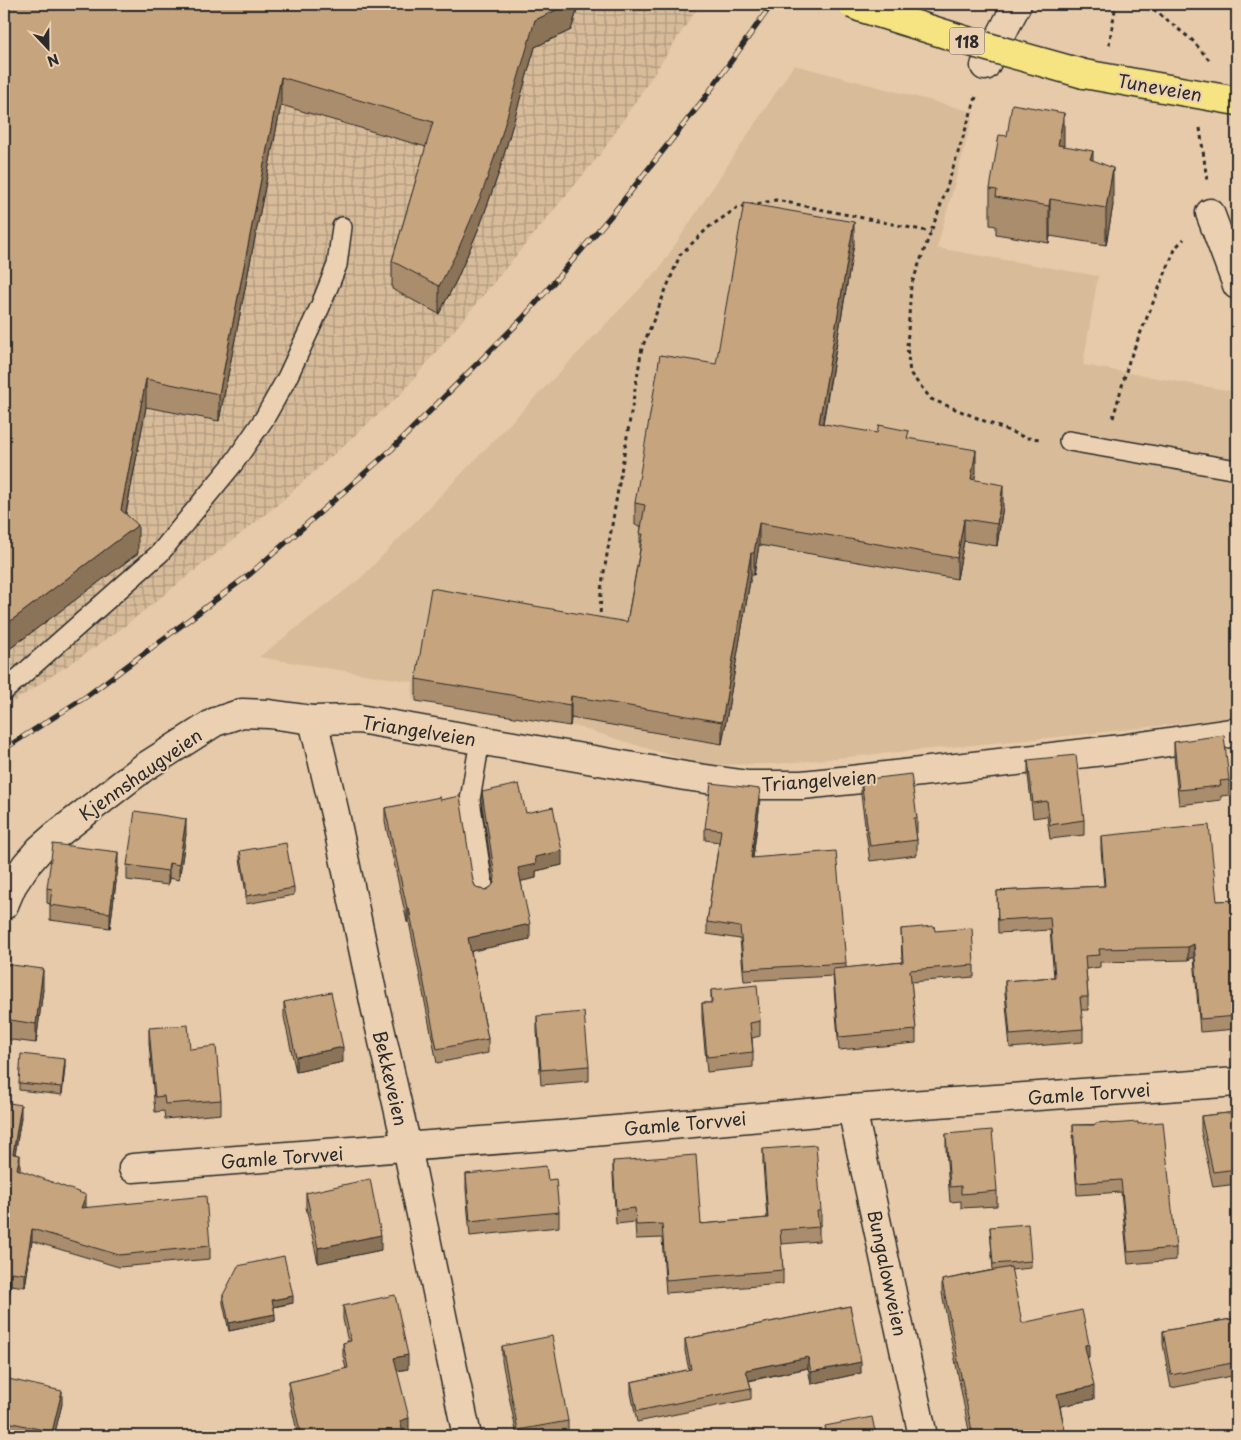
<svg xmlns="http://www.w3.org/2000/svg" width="1241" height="1440" viewBox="0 0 1241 1440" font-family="'Playpen Sans',sans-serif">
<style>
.built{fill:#d8bc9a}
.industrial{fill:url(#industrial-grid)}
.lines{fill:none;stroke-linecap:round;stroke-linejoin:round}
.service-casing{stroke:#2b2b2b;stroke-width:22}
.minor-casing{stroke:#2b2b2b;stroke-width:31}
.primary-casing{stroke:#2b2b2b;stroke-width:31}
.path{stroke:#2b2b2b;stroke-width:3;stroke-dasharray:4 4;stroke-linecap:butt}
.service{stroke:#ebd1b2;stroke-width:19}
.minor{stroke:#ebd1b2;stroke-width:28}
.primary{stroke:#f6e381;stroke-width:28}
.rail-casing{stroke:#2b2b2b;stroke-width:5.5}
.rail{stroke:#ebd1b2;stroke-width:4;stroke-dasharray:11;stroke-linecap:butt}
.primary-bridge-casing{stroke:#2b2b2b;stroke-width:31;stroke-linecap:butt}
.primary-bridge{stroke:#f6e381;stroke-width:28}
.wall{fill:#aa8d6c;stroke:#2b2b2b}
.shaded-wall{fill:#8b7358;stroke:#2b2b2b}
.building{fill:#c6a47e;stroke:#2b2b2b}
.labels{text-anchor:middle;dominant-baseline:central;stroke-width:4;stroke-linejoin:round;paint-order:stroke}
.shield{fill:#ebd1b2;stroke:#655d54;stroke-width:1}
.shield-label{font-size:16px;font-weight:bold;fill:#2b2b2b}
.street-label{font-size:18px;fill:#2b2b2b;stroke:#ebd1b2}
</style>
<defs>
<pattern id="industrial-grid" width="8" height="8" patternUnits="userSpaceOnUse" patternTransform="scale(1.25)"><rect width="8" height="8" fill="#d8bc9a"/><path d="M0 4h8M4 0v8" fill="none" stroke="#af997e"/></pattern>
</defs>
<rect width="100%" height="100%" fill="#e6caa9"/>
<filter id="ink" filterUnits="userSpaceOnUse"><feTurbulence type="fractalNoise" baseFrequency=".02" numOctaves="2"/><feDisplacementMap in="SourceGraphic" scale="10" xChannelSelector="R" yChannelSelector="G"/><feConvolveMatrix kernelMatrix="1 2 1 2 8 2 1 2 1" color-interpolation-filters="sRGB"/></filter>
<g filter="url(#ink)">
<!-- built -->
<g class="built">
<polygon points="794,65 974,112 937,248 1098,276 1083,365 1237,392 1237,717 1077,735 775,764 700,765 579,727 412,699 413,682 259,657 361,578 659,269"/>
<polygon points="1230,145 1237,145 1237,191"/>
</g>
<!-- industrial -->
<polygon class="industrial" points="4,4 700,4 602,152 402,393 276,506 116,633 4,708"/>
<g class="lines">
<!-- service casing -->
<g class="service-casing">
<g id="service">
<polyline points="1069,441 1237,470"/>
<polyline points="4,691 160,553 233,464 264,419 287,378 320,307 337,265 342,227"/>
<polyline points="480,740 470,800 484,893"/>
</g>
</g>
<!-- minor casing -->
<g class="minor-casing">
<g id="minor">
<polyline points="985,66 1017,4"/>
<polyline points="1210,213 1237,285"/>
<polyline points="313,720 335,814 375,1006 407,1147 467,1436"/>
<polyline points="4,905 12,886 26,865 40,849 55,836 143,768 215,722 242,713 269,714 313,720 359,719 685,776 748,785 802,785 851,780 1121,749 1237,732"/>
<polyline points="852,1109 923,1436"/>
<polyline points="133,1168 559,1135 852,1109 1237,1082"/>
</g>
</g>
<!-- primary casing -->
<g class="primary-casing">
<polyline id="primary" points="1084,74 1237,101"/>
</g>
<!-- path -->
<g class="path">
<polyline points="1147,4 1192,40 1211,62"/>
<polyline points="1109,45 1116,4"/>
<polyline points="976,97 943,199 911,286 907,347 910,373 931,399 1026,438 1041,439"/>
<polyline points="1200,128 1207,181"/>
<polyline points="1113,418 1129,361 1176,247 1184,239"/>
<polyline points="600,621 601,590 642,348 680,255 709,227 737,208 776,200 931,232"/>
</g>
<!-- service -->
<use href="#service" class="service"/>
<!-- minor -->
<use href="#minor" class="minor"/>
<!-- primary -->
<use href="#primary" class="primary"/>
<!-- rail casing -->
<g class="rail-casing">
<polyline id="rail" points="4,749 87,696 250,574 391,450 523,318 615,211 704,99 772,4"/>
</g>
<!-- rail -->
<use href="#rail" class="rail"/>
<!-- primary-bridge casing -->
<g class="primary-bridge-casing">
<polyline id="primary-bridge" points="852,4 862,8 977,44 1084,74"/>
</g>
<!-- primary-bridge -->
<use href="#primary-bridge" class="primary-bridge"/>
</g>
<!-- wall -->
<g class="wall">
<polygon points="4,4 579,4 571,30 535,47 499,172 481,223 457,279 439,314 392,289 392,261 426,147 281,105 219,421 146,407 126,514 138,553 4,653"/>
<polygon points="1064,146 1093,161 1113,205 1106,245 1050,236 1049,243 996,234 996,226 990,225 990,189"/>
<polygon points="854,244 823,424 976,472 974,480 1003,506 997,546 964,541 957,579 759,545 754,575 751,575 722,744 571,718 570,726 416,701 416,679 627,622 640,549 640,534 641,526 635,525 635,503 716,364"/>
<polygon points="1174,742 1229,780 1229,795 1221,796 1221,800 1179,805 1174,757"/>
<polygon points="1028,760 1084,820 1084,835 1050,839 1047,816 1033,818 1028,775"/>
<polygon points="861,780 917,818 917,833 916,833 917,840 917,855 870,861 861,795"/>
<polygon points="482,792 526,813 562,865 536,871 536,878 521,881 530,939 471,951 488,1039 488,1053 437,1063 409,922 407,922 385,822 385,808 440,800 475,886 479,889 486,890 491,887 494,884 482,806"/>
<polygon points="760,802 753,858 846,963 846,968 902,962 901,929 935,931 974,965 974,977 911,982 916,1030 916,1043 839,1050 833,976 744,981 740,939 707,934 707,922 719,842 705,840 705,828"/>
<polygon points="186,834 179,880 169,878 168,885 127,880 127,865"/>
<polygon points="1101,836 1217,901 1237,900 1237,1029 1200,1032 1194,957 1188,960 1100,962 1100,967 1086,969 1088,997 1088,1010 1081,1010 1083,1029 1083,1042 1010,1048 1005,993 1005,981 1054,977 1050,930 998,933 997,891 1104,886 1101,849"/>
<polygon points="240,851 294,888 294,895 246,904 246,893 240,859"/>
<polygon points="118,867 110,928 50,920 50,904 47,903 47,888"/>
<polygon points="4,964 43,989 36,1043 4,1039"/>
<polygon points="711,990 760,1021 760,1036 752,1038 753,1052 753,1067 707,1072 702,1018 702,1003 711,1003"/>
<polygon points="284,1002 343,1062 296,1072 284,1017"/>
<polygon points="537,1016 589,1066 589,1081 541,1085 537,1031"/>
<polygon points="149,1028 190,1049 221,1100 221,1114 165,1119 164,1111 155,1112 149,1043"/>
<polygon points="65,1066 62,1095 19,1090 19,1083"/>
<polygon points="4,1102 21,1117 15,1155 20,1168 19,1170 86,1207 210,1246 210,1259 119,1267 32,1241 25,1287 11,1285"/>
<polygon points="1237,1112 1237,1184 1213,1187 1201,1131 1201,1116"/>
<polygon points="1110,1124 1138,1124 1176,1248 1176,1260 1128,1264 1121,1192 1077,1195 1073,1138 1073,1125"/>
<polygon points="946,1134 997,1191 997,1206 961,1208 961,1201 950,1202 946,1149"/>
<polygon points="763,1149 821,1211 821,1225 819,1225 819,1241 781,1244 783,1270 783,1284 666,1293 662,1238 636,1239 635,1222 616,1224 613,1175 613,1161 701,1224 767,1218 763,1163"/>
<polygon points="466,1174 548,1180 559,1212 559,1227 470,1236 466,1189"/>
<polygon points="306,1193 381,1250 318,1263 306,1207"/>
<polygon points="990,1227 1031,1261 1031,1268 1011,1270 1022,1323 1089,1357 1087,1357 1094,1399 1060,1406 1066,1436 970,1436 942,1293 942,1280 993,1270"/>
<polygon points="223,1295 293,1303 274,1307 275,1321 229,1331 223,1303"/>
<polygon points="343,1306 408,1369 397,1371 409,1432 403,1433 404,1436 298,1436 289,1395 289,1382 346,1369 343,1356 343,1343 348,1342 343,1319"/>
<polygon points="850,1306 861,1373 811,1384 808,1368 749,1381 751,1388 751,1399 637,1422 631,1393 631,1382 689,1370 685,1351 685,1339"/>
<polygon points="1237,1318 1237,1375 1171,1388 1163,1344 1163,1331"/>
<polygon points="502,1346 568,1421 568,1435 564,1436 517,1436 502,1361"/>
<polygon points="4,1378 62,1404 54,1436 16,1436 4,1433"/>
</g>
<!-- shaded-wall -->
<g class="shaded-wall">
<polygon points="569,4 579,4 571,30 535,47 499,172 481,223 457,279 439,314 439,286 535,20"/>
<polygon points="281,77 281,105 219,421 219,394"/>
<polygon points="1064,113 1064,150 1058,145"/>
<polygon points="1093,151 1093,188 1090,159"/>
<polygon points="1113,168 1113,205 1106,245 1106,208"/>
<polygon points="1050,199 1050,236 1049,243 1049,206"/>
<polygon points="854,222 854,244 819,444 819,423"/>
<polygon points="146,379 146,407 121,538 121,510"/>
<polygon points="976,450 976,472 971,501 971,479"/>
<polygon points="1003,485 1003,506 997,546 997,524"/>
<polygon points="964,519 964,541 957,579 957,558"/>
<polygon points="759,523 759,545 754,575 754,553"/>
<polygon points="138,525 138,553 4,653 4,626"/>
<polygon points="751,553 751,575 722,744 722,722"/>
<polygon points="571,696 571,718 570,726 570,705"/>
<polygon points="760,789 760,802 751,870 751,858"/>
<polygon points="186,819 186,834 179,880 179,865"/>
<polygon points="562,851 562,865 536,871 536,878 518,882 518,868 535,857"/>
<polygon points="118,852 118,867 110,928 110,913"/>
<polygon points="169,863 169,878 168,885 168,871"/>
<rect x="407" y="908" width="2" height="14"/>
<polygon points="530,924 530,939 468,952 468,938"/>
<polygon points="1194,944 1194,957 1188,960 1188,947"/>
<polygon points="43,969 43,989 36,1043 36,1024"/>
<polygon points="343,1047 343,1062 296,1072 296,1057"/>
<polygon points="65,1059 65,1066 62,1095 62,1087"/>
<polygon points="21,1105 21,1117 13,1167 13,1154"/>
<polygon points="20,1155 20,1168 17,1182 17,1169"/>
<polygon points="86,1195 86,1208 81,1208"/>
<polygon points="32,1229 32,1241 25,1287 25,1274"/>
<polygon points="381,1235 381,1250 318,1263 318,1248"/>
<polygon points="11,1272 11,1285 4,1326 4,1314"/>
<polygon points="293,1296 293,1303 272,1307 272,1300"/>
<polygon points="275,1314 275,1321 229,1331 229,1323"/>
<polygon points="1089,1344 1089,1357 1085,1358 1085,1360 1085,1345"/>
<polygon points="408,1355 408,1369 394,1371 394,1358"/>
<polygon points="808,1357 808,1368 746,1381 746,1370"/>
<polygon points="861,1362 861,1373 811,1384 811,1372"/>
<polygon points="1094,1386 1094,1399 1057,1407 1057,1394"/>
<polygon points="62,1391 62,1404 54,1436 52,1436 52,1432"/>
<polygon points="409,1418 409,1432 400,1434 400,1421"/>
</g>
<!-- building -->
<g class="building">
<polygon points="4,4 569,4 535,20 499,144 481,196 457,252 439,286 392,261 433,122 281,77 219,394 146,379 121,510 138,525 4,626"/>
<polygon points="1012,104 1064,113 1058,145 1093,151 1090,159 1113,168 1106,208 1050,199 1049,206 996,197 997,190 990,189 999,135 1007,136"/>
<polygon points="744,203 854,222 819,423 877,433 879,425 909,431 907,438 976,450 971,479 1003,485 997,524 964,519 957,558 759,523 754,553 751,553 722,722 571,696 570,705 416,679 431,588 627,622 643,534 640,534 645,505 635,503 660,355 716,364"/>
<polygon points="1224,735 1229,780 1220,781 1221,786 1179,790 1174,742"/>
<polygon points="1076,755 1084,820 1050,825 1047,801 1033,803 1028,760"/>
<polygon points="911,774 917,818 914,818 917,840 870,846 861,780"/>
<polygon points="711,783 760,789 751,858 836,851 846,963 744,969 740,927 707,922 721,830 705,828"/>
<polygon points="519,784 526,813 553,807 562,851 535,857 536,864 518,868 530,924 468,938 488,1039 437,1049 409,908 407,908 385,808 440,797 440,800 460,796 473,881 475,886 479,889 486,890 491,887 494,883 495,877 482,792"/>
<polygon points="135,811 186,819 179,865 169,863 168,871 127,865"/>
<polygon points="1209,825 1217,901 1237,900 1237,1016 1200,1019 1194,944 1188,947 1099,949 1100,955 1085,956 1088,997 1080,997 1083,1029 1010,1035 1005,981 1055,977 1050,917 998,920 997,891 1105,886 1101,836"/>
<polygon points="286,843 294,888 246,896 246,885 240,851"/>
<polygon points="53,844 118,852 110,913 50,905 52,889 47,888"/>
<polygon points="934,926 935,931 972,928 974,965 910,970 916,1030 839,1037 833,969 903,962 901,929"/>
<polygon points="4,964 43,969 36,1024 4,1019"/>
<polygon points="757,985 760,1021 750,1023 753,1052 707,1057 702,1003 712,1003 711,990"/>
<polygon points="331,992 343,1047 296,1057 284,1002"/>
<polygon points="584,1012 589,1066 541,1070 537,1016"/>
<polygon points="188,1025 190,1049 216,1046 221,1100 165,1104 164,1096 155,1097 149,1028"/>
<polygon points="21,1054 65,1059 62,1087 19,1083"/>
<polygon points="4,1102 21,1105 13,1154 20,1155 17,1169 86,1195 81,1208 206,1196 210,1246 119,1255 32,1229 25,1274 11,1272 4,1314"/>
<polygon points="1237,1112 1237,1169 1213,1172 1201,1116"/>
<polygon points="1108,1122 1110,1124 1138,1122 1138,1124 1163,1122 1176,1248 1128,1252 1121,1180 1077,1183 1073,1125 1094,1125 1096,1123"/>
<polygon points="992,1130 997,1191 961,1194 961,1186 950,1187 946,1134"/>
<polygon points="816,1145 821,1211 817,1211 819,1227 780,1230 783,1270 666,1280 662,1224 636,1225 635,1208 616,1210 613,1161 696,1155 701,1224 768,1218 763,1149"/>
<polygon points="546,1166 548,1180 556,1179 559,1212 470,1221 466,1174"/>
<polygon points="370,1179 381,1235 318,1248 306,1193"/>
<polygon points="1028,1224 1031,1261 993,1264 990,1227"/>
<polygon points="284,1256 293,1296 272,1300 275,1314 229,1323 223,1295 238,1266"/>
<polygon points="1011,1267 1022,1323 1082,1310 1089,1344 1085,1345 1085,1347 1094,1386 1057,1394 1066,1436 973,1436 942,1280"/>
<polygon points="395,1295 408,1355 394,1358 409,1418 400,1421 404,1436 301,1436 289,1382 348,1368 343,1343 351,1341 343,1306"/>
<polygon points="850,1306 861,1362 811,1372 808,1357 746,1370 751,1388 637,1411 631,1382 691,1369 685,1339"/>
<polygon points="1237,1318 1237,1362 1171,1375 1163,1331"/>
<polygon points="552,1336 568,1421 518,1430 502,1346"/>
<polygon points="4,1378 62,1391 52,1432 4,1421"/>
<polygon points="872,1417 876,1436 827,1436 825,1426"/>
<polygon points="1237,1431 1237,1436 1214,1436"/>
</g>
</g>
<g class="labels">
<!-- shield labels -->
<rect class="shield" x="949.5" y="27.5" width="35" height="27" rx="4"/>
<g class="shield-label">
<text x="967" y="41">118</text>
</g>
<!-- street labels -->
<g class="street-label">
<text transform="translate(1160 87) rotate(10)">Tuneveien</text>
<text transform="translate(419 730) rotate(9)">Triangelveien</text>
<text transform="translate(140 774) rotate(-35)">Kjennshaugveien</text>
<text transform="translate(819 780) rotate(-4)">Triangelveien</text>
<text transform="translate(391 1078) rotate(77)">Bekkeveien</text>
<text transform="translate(1089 1093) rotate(-4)">Gamle Torvvei</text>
<text transform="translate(685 1123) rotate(-5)">Gamle Torvvei</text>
<text transform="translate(282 1157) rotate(-4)">Gamle Torvvei</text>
<text transform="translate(888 1273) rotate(78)">Bungalowveien</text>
</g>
</g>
<!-- margin -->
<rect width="1241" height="1440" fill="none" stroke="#ebd1b2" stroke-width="20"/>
<rect x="10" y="10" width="1221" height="1420" fill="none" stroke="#2b2b2b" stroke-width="2" filter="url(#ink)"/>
<!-- north arrow -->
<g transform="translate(48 48) rotate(158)" stroke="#ebd1b2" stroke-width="4" paint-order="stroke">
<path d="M0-4L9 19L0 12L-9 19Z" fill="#2b2b2b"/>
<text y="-8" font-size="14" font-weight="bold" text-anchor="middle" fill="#2b2b2b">N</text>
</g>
</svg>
